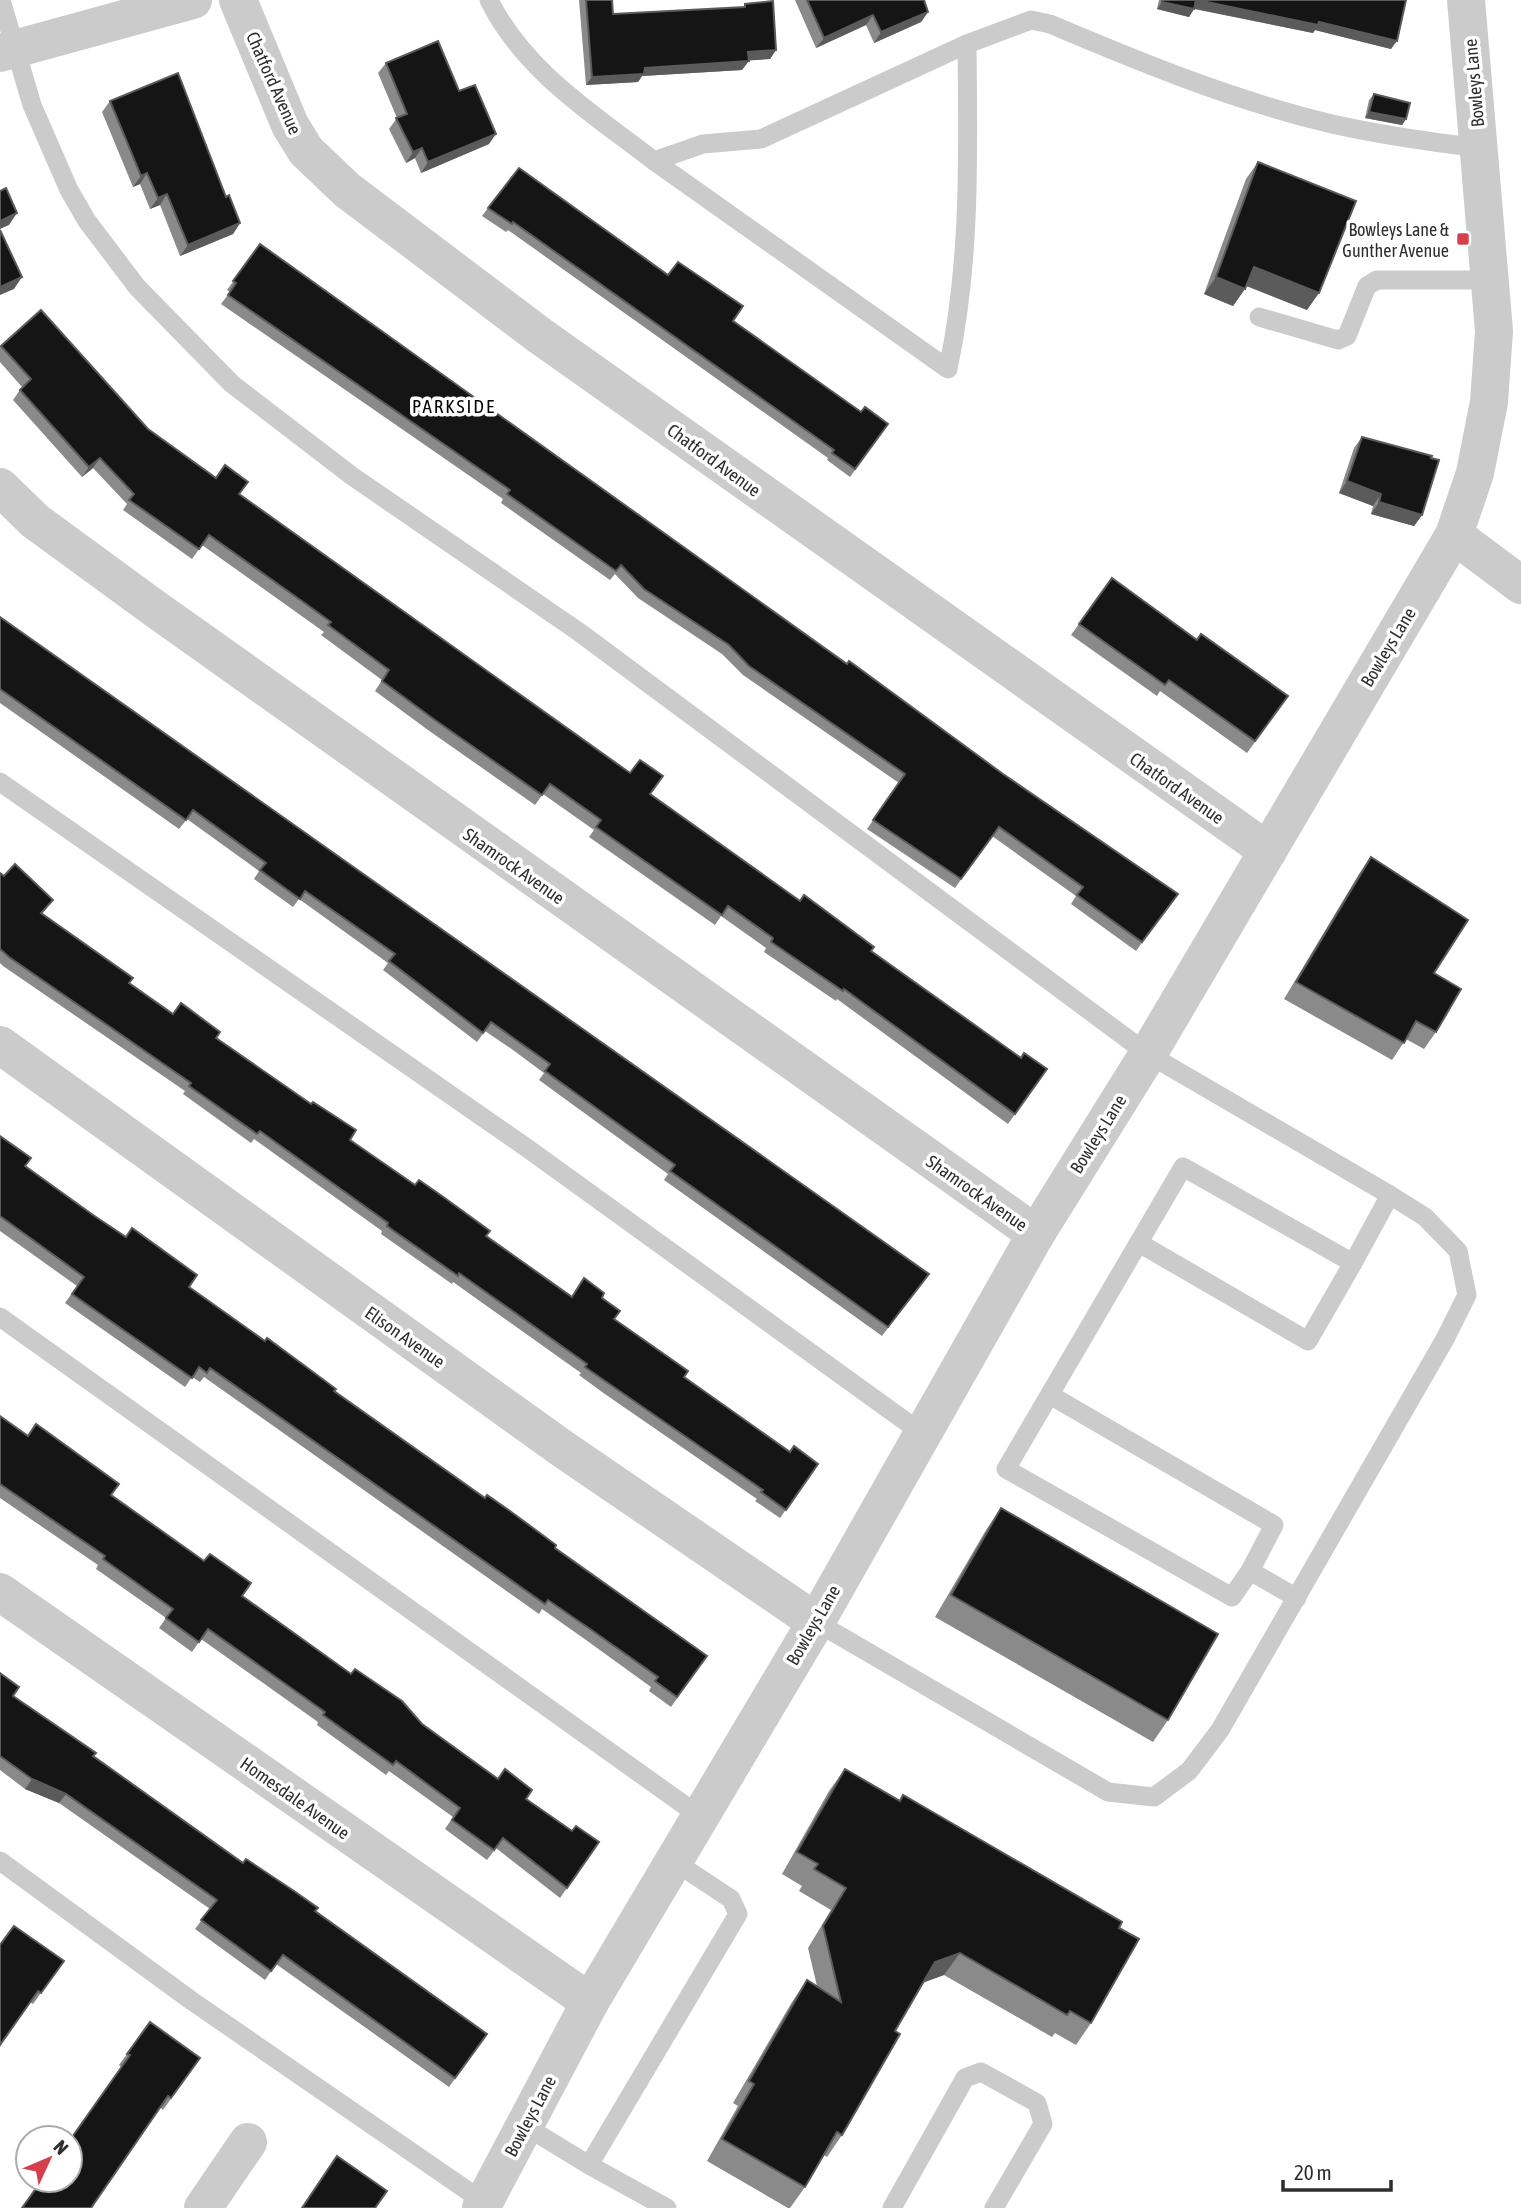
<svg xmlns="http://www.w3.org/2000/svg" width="1521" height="2208" viewBox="0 0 1521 2208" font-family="'Asap Condensed',sans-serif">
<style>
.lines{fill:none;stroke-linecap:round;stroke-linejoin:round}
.service{stroke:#cbcbcb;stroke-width:19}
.minor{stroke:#cbcbcb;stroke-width:38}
.wall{fill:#8a8a8a}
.shaded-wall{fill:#5b5b5b}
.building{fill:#151515;stroke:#5b5b5b;stroke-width:2}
.poi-dot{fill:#d5404c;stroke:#fff;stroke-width:2.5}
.labels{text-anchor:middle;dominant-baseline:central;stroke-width:7;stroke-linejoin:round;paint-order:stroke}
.street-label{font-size:18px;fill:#2e2e2e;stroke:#fff}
.poi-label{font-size:18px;fill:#2e2e2e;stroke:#fff;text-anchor:end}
.neighbourhood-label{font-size:19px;letter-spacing:2px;fill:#000;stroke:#fff}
</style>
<rect width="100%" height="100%" fill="#fff"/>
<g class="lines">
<!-- service -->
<g class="service">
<polyline points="1,0 32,105 69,190 87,221 137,287 232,384 352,476 579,632 1148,1054 1390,1195 1425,1217 1458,1251 1467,1295 1445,1339 1220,1730 1189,1771 1154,1797 1108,1792 816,1622"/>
<path d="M489,0C524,71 593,114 654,161L703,144L761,139L967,44L1031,20L1050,24C1142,63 1235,101 1332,124C1381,135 1430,142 1480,148"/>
<path d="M654,161L948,369C971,262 968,152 967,44"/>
<polyline points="1259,317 1338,340 1347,336 1367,286 1377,280 1490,280"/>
<polyline points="0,782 527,1148 923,1434"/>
<polyline points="1139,1243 1308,1341 1353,1263"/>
<polyline points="0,1317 701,1817"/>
<polyline points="1050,1395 1274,1525 1250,1571 1297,1598"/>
<polyline points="1250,1571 1232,1597 1006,1469 1183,1167 1353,1263 1390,1195"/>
<polyline points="0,1861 192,2001 484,2202"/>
<polyline points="525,2126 589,2165 738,1914 731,1899 675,1862"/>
<polyline points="589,2165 667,2208"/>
<polyline points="892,2208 965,2078 981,2072 1037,2103 1043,2124 994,2208"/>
</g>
<!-- minor -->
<g class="minor">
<polyline points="238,0 290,125 306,151 347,190 539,335 1268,851"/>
<polyline points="0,53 193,0"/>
<polyline points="0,487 35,521 154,608 1036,1234"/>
<polyline points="1454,535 1521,585"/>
<polyline points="0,1045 560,1447 816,1622"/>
<polyline points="0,1592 590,2002"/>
<polyline points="203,2208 248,2142"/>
<polyline points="481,2208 590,2002 816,1622 1036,1234 1148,1054 1454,535 1475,473 1489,402 1494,331 1466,0"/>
</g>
</g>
<!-- wall -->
<g class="wall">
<polygon points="579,0 612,0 613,14 743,7 745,4 776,50 770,59 748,60 742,70 642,76 638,82 586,85"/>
<polygon points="795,0 925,0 924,1 928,12 921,22 874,43 866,25 816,48"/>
<polygon points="1159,0 1406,0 1391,49 1315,30 1313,33 1194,9 1189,17 1157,9"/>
<polygon points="386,63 459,91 489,144 421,173 415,158 406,163 389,129 397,118 378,73"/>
<polygon points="1374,94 1406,119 1402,125 1365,118 1369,100"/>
<polygon points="110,101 226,197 240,223 233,234 180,256 160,205 150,209 140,184 133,187 102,112"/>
<polygon points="1258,162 1307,310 1246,286 1233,306 1204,294 1246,179"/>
<polygon points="488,208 733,321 861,412 888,424 850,477 827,460 828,458 508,230 506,232 482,216"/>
<polygon points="260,244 847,664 1003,774 1178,894 1136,951 1071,904 1076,896 992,836 955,888 867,829 899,783 743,675 722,654 638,598 615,574 610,580 501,503 503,499 221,304 230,292 227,290"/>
<polygon points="1,346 148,429 650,794 1021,1058 1047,1069 1008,1124 837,999 836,1001 764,952 766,948 721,916 715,925 589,837 594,830 543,794 535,805 428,730 375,691 382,680 321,635 324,632 202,545 192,559 123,510 127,504 93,468 82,477 13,400 22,387 0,362 0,347"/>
<polygon points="1362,437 1422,515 1414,526 1371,514 1373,506 1339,493 1354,448"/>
<polygon points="1112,578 1197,640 1288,696 1247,753 1160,691 1157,696 1071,635"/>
<polygon points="0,617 929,1274 882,1336 664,1180 668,1174 539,1080 544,1073 513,1050 485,1031 477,1042 383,970 388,963 299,899 293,907 254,879 259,871 187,819 179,829 0,703"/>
<polygon points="1371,857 1434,973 1436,1032 1424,1049 1406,1039 1392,1060 1284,999 1359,874"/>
<polygon points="0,873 47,908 42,914 129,983 173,1014 216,1038 350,1140 572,1296 602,1298 614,1319 684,1377 790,1452 818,1464 780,1518 755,1501 757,1499 602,1392 579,1375 581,1373 453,1282 452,1284 381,1234 382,1231 254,1139 251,1143 183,1094 185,1091 3,966 0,963"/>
<polygon points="0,1136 25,1166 189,1287 334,1391 707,1656 671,1707 649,1691 651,1687 586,1640 542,1609 539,1614 204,1377 200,1382 192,1377 185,1387 65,1303 77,1286 0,1231"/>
<polygon points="0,1416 111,1495 242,1596 572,1831 599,1842 560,1898 496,1848 487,1860 445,1829 453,1817 389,1771 386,1775 317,1725 318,1722 201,1639 192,1652 159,1628 166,1618 96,1569 98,1565 0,1498"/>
<polygon points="1001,1508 1168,1720 1153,1742 935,1617 986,1530"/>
<polygon points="0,1673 13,1696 94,1757 243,1863 315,1911 487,2034 449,2087 276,1964 265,1980 195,1929 210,1909 59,1803 25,1789 0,1770"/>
<polygon points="845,1769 900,1800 903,1795 1119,1928 1091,2023 1076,2045 1055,2033 1052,2037 944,1975 923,1982 895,2031 842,2135 827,2157 824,2155 805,2187 790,2208 788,2208 707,2161 738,2106 733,2103 792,2002 807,1980 817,1986 808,1948 831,1910 799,1891 802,1886 782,1874 829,1791"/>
<polygon points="0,1945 64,1961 33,2004 30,2002"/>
<polygon points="150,2022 200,2058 163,2110 119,2065"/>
</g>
<!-- shaded-wall -->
<g class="shaded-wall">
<polygon points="1197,0 1319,22 1397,41 1391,49 1315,30 1313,33 1191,8"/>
<polygon points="1162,2 1194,9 1189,17 1157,9"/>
<polygon points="928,12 921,22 874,43 881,32"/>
<polygon points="873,15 866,25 816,48 824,38"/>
<polygon points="776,50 770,59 742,61 748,52"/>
<polygon points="749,61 742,70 642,76 638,82 586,85 592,77 645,68"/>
<polygon points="1369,112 1406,119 1402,125 1365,118"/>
<polygon points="496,134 489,144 421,173 428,162"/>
<polygon points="422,148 415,158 406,163 413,152"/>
<polygon points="147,173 140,184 133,187 141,176"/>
<polygon points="167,194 160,205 150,209 158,198"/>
<polygon points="17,213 9,225 0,229 0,221"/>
<polygon points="240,223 233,234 180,256 188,245"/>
<polygon points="1254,267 1319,293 1307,310 1242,284"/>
<polygon points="22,277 14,289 0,295 0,287"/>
<polygon points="1216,277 1245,289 1233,306 1204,294"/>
<polygon points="100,458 93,468 82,477 89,467"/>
<polygon points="1347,481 1381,494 1373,506 1339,493"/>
<polygon points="1379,502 1422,515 1414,526 1371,514"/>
<polygon points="32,1779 66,1794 59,1803 25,1789"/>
<polygon points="960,1953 944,1975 920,1984 935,1962"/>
</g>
<!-- building -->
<g class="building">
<polygon points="586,0 612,0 613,14 745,7 745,4 773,1 776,50 748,52 749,61 645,68 644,74 592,77"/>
<polygon points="807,0 924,0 928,12 881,32 873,15 824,38"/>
<polygon points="1162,0 1196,0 1194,9 1162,2"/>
<polygon points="1197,0 1406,0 1397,41 1319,22 1318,25"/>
<polygon points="438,41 459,91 475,85 496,134 428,162 422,148 413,152 396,118 407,114 386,63"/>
<polygon points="178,73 226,197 229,195 240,223 188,245 167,194 158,198 147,173 141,176 110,101"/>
<polygon points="1374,94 1410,103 1406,119 1369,112"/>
<polygon points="1258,162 1356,201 1319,293 1254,267 1245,289 1216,277"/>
<polygon points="519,168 668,275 678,262 743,306 733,321 861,412 865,407 888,424 855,469 832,453 834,450 513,222 512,224 488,208"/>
<polygon points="6,188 17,213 0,221 0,191"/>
<polygon points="0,230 22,277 0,287"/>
<polygon points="260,244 847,664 849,661 1003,774 1178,894 1142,942 1077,895 1083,887 999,827 961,879 873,820 905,774 749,666 729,645 644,589 621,565 616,571 507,494 510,490 228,295 236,283 233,281"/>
<polygon points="41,310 148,429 216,478 225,465 248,482 239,494 630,773 640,760 663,776 650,794 800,901 804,895 874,947 871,951 1021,1058 1024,1053 1047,1069 1015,1114 844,989 843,991 771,942 773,938 728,906 722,915 596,827 601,820 550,784 542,795 435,720 382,681 389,670 328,625 331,622 306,604 209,535 199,549 129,500 134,494 100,458 89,467 20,390 31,379 1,346"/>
<polygon points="1362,437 1432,456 1431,458 1439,460 1422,515 1379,502 1381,494 1347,481"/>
<polygon points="1112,578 1197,640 1201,634 1288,696 1255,741 1169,680 1165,685 1079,624"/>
<polygon points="0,617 929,1274 888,1327 670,1171 675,1165 545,1071 550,1064 519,1042 491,1022 483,1033 389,961 395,954 305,891 300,899 260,870 266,863 193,810 186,820 0,689"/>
<polygon points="1371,857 1468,920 1434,973 1461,989 1436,1032 1416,1021 1404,1043 1296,982"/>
<polygon points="15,864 53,900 41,913 133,978 129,983 173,1014 181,1003 220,1032 216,1038 311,1104 313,1102 356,1130 350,1140 415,1185 419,1180 442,1196 490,1231 486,1236 572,1297 584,1278 604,1293 602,1298 620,1311 614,1319 688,1371 684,1377 790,1452 794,1446 818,1464 786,1510 761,1492 763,1490 608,1383 585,1367 587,1364 459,1273 458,1276 387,1226 388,1223 260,1131 257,1134 189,1086 191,1083 9,957 0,949 0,873 4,876"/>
<polygon points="0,1136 31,1158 25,1166 93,1215 126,1237 132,1228 197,1275 189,1287 265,1341 267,1338 336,1389 334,1391 485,1498 487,1495 510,1511 556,1545 555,1548 707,1656 677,1697 655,1681 658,1677 593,1631 548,1600 545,1604 210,1368 207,1373 199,1367 192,1378 72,1294 84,1277 0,1216"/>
<polygon points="0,1416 28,1436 36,1424 119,1484 111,1495 204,1561 210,1554 251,1583 242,1596 351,1674 355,1669 402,1701 422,1724 498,1779 505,1769 532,1790 526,1799 572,1831 576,1826 599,1842 567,1888 503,1838 494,1850 452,1820 460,1808 396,1761 393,1765 323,1715 325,1712 208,1629 199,1642 166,1618 173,1609 103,1559 105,1556 0,1484"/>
<polygon points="1001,1508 1218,1634 1168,1720 951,1595"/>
<polygon points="0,1673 19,1687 13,1696 96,1753 93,1756 243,1863 246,1859 294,1891 318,1908 315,1911 487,2034 455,2078 283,1955 271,1971 201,1920 217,1900 66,1794 32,1779 0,1756"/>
<polygon points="845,1769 900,1801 903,1795 936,1814 1122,1922 1119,1928 1139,1939 1091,2023 1070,2011 1067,2015 960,1953 935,1962 895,2031 900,2034 842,2135 837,2132 805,2187 722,2139 754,2084 749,2081 807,1980 841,2002 823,1926 846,1888 814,1869 818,1864 797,1852"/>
<polygon points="14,1926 64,1961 41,1993 38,1991 0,2045 0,1945"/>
<polygon points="150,2022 200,2058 171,2098 168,2096 91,2208 22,2208 42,2180 70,2180 70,2140 130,2055 127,2054"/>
<polygon points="337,2156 387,2191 375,2208 302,2208"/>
</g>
<!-- markers -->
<rect class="poi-dot" x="1456" y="232" width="14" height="14" rx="3.5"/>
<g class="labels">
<!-- street labels -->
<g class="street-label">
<text transform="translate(274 83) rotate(66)">Chatford Avenue</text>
<text transform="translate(1474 83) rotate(-95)">Bowleys Lane</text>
<text transform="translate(714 460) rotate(36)">Chatford Avenue</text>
<text transform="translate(1388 647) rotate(-59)">Bowleys Lane</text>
<text transform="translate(1177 788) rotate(35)">Chatford Avenue</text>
<text transform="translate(514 866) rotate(35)">Shamrock Avenue</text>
<text transform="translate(1098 1134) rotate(-58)">Bowleys Lane</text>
<text transform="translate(977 1193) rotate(35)">Shamrock Avenue</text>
<text transform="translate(405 1337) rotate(35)">Elison Avenue</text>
<text transform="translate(813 1625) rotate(-60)">Bowleys Lane</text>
<text transform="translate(295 1798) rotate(35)">Homesdale Avenue</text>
<text transform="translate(530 2116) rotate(-62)">Bowleys Lane</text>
</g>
<!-- poi labels -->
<g class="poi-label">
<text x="1449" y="229">Bowleys Lane &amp;<tspan x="1449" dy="21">Gunther Avenue</tspan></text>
</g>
<!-- neighbourhood labels -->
<g class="neighbourhood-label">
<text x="454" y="406">PARKSIDE</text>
</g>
</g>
<!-- north arrow -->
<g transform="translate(49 2159) rotate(46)"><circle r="33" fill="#ffffff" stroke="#ababab" stroke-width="2"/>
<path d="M0-5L12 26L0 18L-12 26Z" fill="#d5404c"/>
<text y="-10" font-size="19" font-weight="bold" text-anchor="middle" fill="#2e2e2e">N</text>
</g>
<!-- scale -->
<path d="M1283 2180v10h108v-10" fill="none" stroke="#2e2e2e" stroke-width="3.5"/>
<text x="1294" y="2180" font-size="21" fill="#2e2e2e" stroke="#ffffff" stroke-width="5" paint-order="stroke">20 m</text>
</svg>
